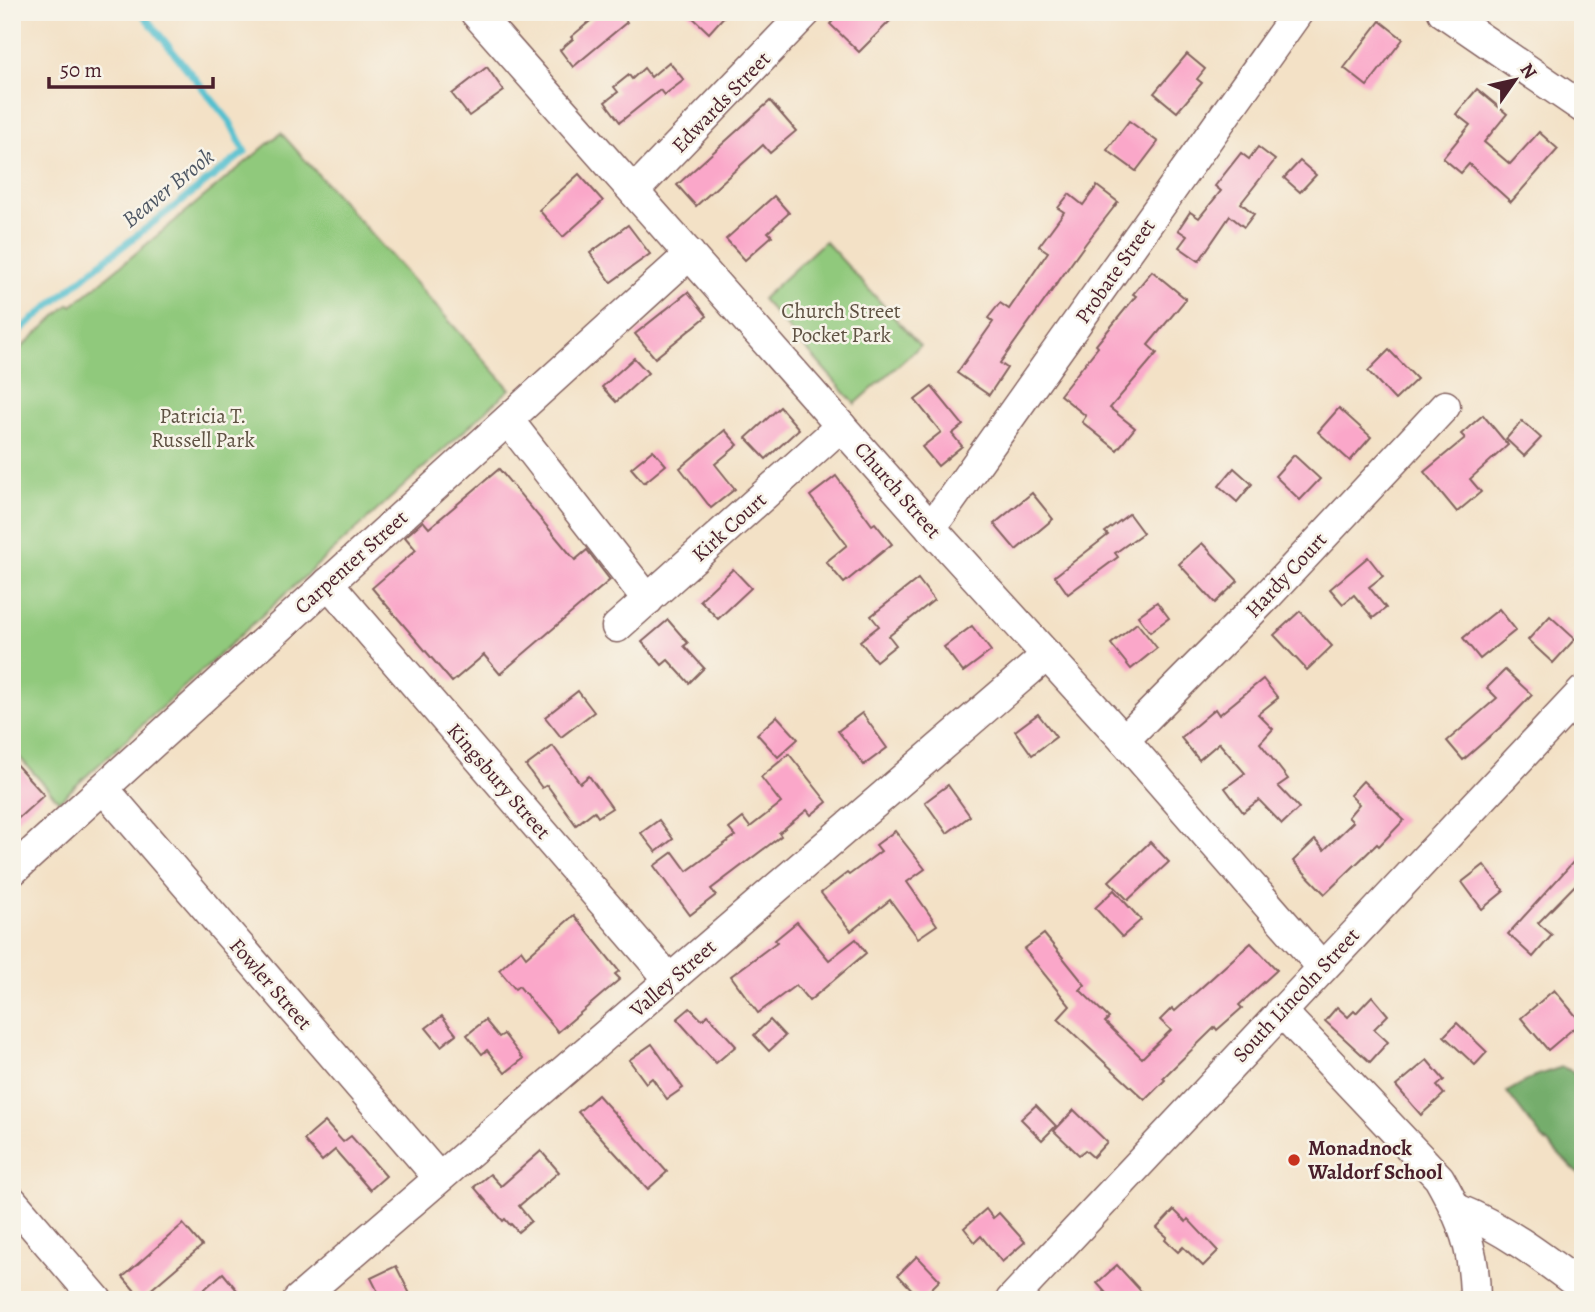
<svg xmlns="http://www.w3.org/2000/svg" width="1595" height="1312" viewBox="0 0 1595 1312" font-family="Alegreya,serif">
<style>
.green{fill:#90c97c;stroke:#6d7454;stroke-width:2}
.forest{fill:#74ad6c;stroke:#5f664c;stroke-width:2}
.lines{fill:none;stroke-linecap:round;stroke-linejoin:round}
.stream{stroke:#55c0cf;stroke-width:7}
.building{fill:#faa7c9}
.minor-casing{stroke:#856361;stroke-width:33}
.minor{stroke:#fff;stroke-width:30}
.poi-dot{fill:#c8321e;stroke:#f7f3e8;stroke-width:2.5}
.labels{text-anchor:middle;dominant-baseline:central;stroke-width:5;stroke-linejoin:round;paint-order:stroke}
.street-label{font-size:21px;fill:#4a1f2b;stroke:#f7f3e8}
.park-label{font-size:21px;fill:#5f5243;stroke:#f7f3e8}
.poi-label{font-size:21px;font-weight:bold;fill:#4a1f2b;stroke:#f7f3e8;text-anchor:start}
.water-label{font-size:23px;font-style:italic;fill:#4e5764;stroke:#f7f3e8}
</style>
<rect width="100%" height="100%" fill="#f7f3e8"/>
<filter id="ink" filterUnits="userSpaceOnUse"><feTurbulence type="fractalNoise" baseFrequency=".0143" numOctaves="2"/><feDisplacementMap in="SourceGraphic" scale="14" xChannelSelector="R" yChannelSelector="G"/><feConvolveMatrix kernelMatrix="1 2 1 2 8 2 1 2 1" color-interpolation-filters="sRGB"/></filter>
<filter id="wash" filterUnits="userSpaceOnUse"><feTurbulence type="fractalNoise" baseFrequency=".00686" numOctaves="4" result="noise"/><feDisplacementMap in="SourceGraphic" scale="28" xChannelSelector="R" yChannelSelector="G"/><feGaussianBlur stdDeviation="1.57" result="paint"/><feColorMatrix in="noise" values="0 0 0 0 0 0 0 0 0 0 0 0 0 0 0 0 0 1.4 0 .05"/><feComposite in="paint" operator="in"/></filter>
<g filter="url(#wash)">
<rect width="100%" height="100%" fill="#f3e1c6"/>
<!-- green -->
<g class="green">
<polygon points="281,133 510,389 59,801 12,749 12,356 66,307 70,304 72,306"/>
<polygon points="825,241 920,346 855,404 762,299"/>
</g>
<!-- forest -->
<polygon class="forest" points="1562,1067 1583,1076 1583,1178 1542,1138 1507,1092 1535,1076"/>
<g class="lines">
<!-- stream -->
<polyline class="stream" points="12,337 101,263 245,152 230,122 141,12"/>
</g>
<g id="blocks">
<!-- building -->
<g class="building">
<polygon points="601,12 619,12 627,22 573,67 560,50 573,39 571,37"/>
<polygon points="687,12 728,12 709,33"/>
<polygon points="841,12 899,12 859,52 830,24"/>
<polygon points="1380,21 1403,39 1367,86 1344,68"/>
<polygon points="1187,54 1205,69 1197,79 1202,83 1177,112 1154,93"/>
<polygon points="669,62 684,80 664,95 660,90 620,122 605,102 618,92 614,87 629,75 632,79 644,68 651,77"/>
<polygon points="487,67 504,91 469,116 452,94"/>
<polygon points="1477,89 1507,114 1484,142 1510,164 1539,132 1558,149 1511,202 1469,164 1461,173 1443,158 1470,125 1456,114"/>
<polygon points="770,101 796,131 770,153 763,145 696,206 677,185"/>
<polygon points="1129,121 1158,142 1136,171 1107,150"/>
<polygon points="1258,147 1275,160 1241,203 1254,214 1244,227 1230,216 1199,261 1179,247 1187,236 1178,230 1190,212 1199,218 1221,191 1215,186 1241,153 1249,159"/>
<polygon points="1300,161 1316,175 1300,192 1284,178"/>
<polygon points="579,174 603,201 563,237 539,210"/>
<polygon points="1097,186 1118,202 1086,243 1000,363 1007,368 989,395 957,373 993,322 988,318 1000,303 1009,309 1048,252 1039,246 1064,212 1058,208 1069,194 1083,205"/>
<polygon points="774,196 789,213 768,232 772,236 745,260 726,239"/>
<polygon points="628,225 650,254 611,282 590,253"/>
<polygon points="1152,271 1186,299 1148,345 1157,353 1110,408 1135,428 1117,450 1082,422 1086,416 1060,395 1098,347 1096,345 1136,296 1133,294"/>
<polygon points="688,292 707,316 655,358 635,334"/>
<polygon points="1389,350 1417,379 1395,400 1368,371"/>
<polygon points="634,358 648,373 616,402 602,387"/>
<polygon points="932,387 963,425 952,434 962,446 938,466 922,447 941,432 915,400"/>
<polygon points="780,407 799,429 766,459 746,438"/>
<polygon points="1339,408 1371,437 1350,461 1318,432"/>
<polygon points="1483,415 1508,445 1470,479 1481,492 1457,512 1424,472 1465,438 1461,434"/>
<polygon points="1522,421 1541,438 1524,456 1506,439"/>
<polygon points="725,430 738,445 715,464 735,489 711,508 680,468"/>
<polygon points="653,450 666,465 644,483 631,468"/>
<polygon points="1294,455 1320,479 1300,500 1275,476"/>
<polygon points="1234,468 1252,484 1237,502 1219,486"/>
<polygon points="499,469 575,560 587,550 610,580 500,674 484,655 452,682 372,588 416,550 405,537 423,521 429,528"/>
<polygon points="836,476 872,525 875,523 892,544 844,583 826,562 847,545 810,496"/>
<polygon points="1032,493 1053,519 1016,550 994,524"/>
<polygon points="1129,514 1143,533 1115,553 1118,557 1068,594 1055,576 1108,535 1105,532"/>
<polygon points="1202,543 1238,581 1215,603 1179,564"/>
<polygon points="1368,557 1383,576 1369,587 1386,608 1373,618 1354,595 1343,604 1330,589"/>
<polygon points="733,569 751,588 718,619 700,600"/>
<polygon points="918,579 934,600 889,636 896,645 876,661 860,641 879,626 871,616"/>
<polygon points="1157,602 1169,618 1150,632 1138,616"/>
<polygon points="1499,609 1516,630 1480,659 1463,638"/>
<polygon points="1300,611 1332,646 1307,670 1274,635"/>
<polygon points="1550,616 1575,639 1553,663 1528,640"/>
<polygon points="668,620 688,643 684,646 704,668 689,683 668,660 662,665 642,642"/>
<polygon points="1137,623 1157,648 1131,669 1111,644"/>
<polygon points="972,626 991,651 963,672 944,647"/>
<polygon points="1505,670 1532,695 1503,725 1463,760 1447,741 1497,698 1487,688"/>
<polygon points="1263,679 1278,698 1258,714 1273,729 1260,743 1288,779 1278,786 1299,808 1282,824 1259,800 1243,812 1225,788 1245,773 1219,743 1199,760 1181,738 1215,709 1219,715"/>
<polygon points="578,691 594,712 561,737 545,717"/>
<polygon points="862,713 887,748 864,765 838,731"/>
<polygon points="1038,714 1056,737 1032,755 1015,731"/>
<polygon points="777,716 798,739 778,757 757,734"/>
<polygon points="553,746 580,783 589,776 612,808 598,817 594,811 576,825 547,785 542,788 526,766"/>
<polygon points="789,754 827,802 811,815 807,810 779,833 781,836 711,889 716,895 690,915 654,866 673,852 687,871 735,836 729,829 743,818 750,827 781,803 761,777"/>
<polygon points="12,760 44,795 12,824"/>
<polygon points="1363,781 1404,820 1379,846 1377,844 1325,894 1293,861 1315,840 1324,850 1353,822 1348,817 1359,804 1350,795"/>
<polygon points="948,785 970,816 947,833 925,802"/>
<polygon points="659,820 673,839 656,852 641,833"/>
<polygon points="895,831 925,869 907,882 937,925 918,938 890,900 851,931 821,893 847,873 849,875 881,851 876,845"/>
<polygon points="1150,842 1169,862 1128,900 1109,881"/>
<polygon points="1583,851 1583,877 1538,923 1552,935 1533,957 1508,934"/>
<polygon points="1484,865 1504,891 1482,909 1462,882"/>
<polygon points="1114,890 1141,920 1122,937 1095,908"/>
<polygon points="574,915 619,971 615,974 620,979 558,1032 519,986 515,989 499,970 521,950 526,957"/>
<polygon points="797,922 829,960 856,939 866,953 809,1001 796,985 758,1013 731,976 777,942 775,940"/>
<polygon points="1044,934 1085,985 1080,990 1109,1018 1105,1022 1142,1058 1171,1030 1160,1020 1172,1008 1175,1011 1251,943 1277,970 1239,1005 1242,1008 1217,1030 1215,1027 1163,1078 1165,1080 1145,1100 1058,1019 1070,1006 1024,949"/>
<polygon points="1554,990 1581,1022 1548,1050 1521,1018"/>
<polygon points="1372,996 1388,1015 1374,1029 1388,1042 1370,1062 1325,1021 1337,1007 1348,1017 1354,1011 1356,1013"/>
<polygon points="690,1008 702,1020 708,1015 736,1046 716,1063 677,1019"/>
<polygon points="442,1016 456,1034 441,1046 426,1028"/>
<polygon points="485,1020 499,1037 504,1034 523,1059 505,1073 487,1050 482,1054 467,1035"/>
<polygon points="770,1020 785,1036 769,1051 754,1035"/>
<polygon points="1457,1023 1487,1052 1475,1065 1444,1036"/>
<polygon points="652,1044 683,1088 667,1099 652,1078 646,1083 629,1060"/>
<polygon points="1427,1060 1444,1080 1437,1086 1444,1094 1421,1115 1396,1086"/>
<polygon points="598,1095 667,1172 648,1189 578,1112"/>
<polygon points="1036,1105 1056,1126 1042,1140 1021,1119"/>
<polygon points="1074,1110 1107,1142 1093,1157 1085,1150 1079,1155 1054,1131"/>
<polygon points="325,1122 343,1142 351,1136 386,1176 370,1190 335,1150 322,1161 304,1140"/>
<polygon points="541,1151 559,1172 519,1206 531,1221 518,1232 511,1224 510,1225 505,1219 503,1221 474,1187 490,1174 501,1186"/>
<polygon points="986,1209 993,1218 999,1213 1025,1242 1002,1262 981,1236 975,1242 964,1228"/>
<polygon points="1174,1210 1186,1222 1188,1219 1218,1251 1203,1266 1183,1247 1178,1252 1165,1240 1167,1237 1157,1228"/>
<polygon points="183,1224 202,1246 141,1298 123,1277"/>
<polygon points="917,1256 940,1280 921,1299 898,1275"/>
<polygon points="1117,1265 1149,1300 1112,1300 1097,1283"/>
<polygon points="396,1266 413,1300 382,1300 371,1278"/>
<polygon points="223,1273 245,1300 192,1300"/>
</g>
</g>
</g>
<g filter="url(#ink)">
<use href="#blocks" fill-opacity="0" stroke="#856361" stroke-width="2"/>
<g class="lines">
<!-- minor casing -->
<g class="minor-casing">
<g id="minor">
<polyline points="475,12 931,528 1124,740 1322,967"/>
<polyline points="1443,12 1583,108"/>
<polyline points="634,191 806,12"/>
<polyline points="508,420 648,600"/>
<polyline points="931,528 1298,12"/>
<polyline points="328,583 670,980"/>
<polyline points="617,627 841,426"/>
<polyline points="1124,740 1268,595 1445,406"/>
<polyline points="104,789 439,1178"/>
<polyline points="12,871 690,254"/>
<path d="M1281,1011L1439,1178C1463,1220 1475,1251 1475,1300"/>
<polyline points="12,1201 97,1300"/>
<path d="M1457,1209C1504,1228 1543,1258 1583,1288"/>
<polyline points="298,1300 1047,655"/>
<polyline points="1011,1300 1583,691"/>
</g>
</g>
<!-- minor -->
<use href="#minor" class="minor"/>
</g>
</g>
<!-- markers -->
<circle class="poi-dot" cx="1294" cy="1160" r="7"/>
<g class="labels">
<!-- street labels -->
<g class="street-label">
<text transform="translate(721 102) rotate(-46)">Edwards Street</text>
<text transform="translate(1115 271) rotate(-55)">Probate Street</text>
<text transform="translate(898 490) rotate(49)">Church Street</text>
<text transform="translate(729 527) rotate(-42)">Kirk Court</text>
<text transform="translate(351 562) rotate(-42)">Carpenter Street</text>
<text transform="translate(1286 575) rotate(-47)">Hardy Court</text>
<text transform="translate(499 781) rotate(49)">Kingsbury Street</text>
<text transform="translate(673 978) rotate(-41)">Valley Street</text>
<text transform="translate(271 984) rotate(49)">Fowler Street</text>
<text transform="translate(1296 995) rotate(-47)">South Lincoln Street</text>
</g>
<!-- park labels -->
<g class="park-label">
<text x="841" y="311">Church Street<tspan x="841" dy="24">Pocket Park</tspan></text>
<text x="203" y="416">Patricia T.<tspan x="203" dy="24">Russell Park</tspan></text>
</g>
<!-- poi labels -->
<g class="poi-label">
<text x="1308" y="1148">Monadnock<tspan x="1308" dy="24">Waldorf School</tspan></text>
</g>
<!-- water labels -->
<g class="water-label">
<text transform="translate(168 188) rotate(-39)">Beaver Brook</text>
</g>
</g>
<!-- margin -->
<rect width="1595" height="1312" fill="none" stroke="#f7f3e8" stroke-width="42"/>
<!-- north arrow -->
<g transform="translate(1515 80) rotate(56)" stroke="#f7f3e8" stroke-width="5" paint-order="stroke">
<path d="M0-5L12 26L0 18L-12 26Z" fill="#4a1f2b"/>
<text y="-10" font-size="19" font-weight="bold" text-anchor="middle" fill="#4a1f2b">N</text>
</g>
<!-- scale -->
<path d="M49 77v10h164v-10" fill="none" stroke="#4a1f2b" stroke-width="3.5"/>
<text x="60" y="77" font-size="21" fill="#4a1f2b" stroke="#f7f3e8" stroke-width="5" paint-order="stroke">50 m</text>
</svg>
